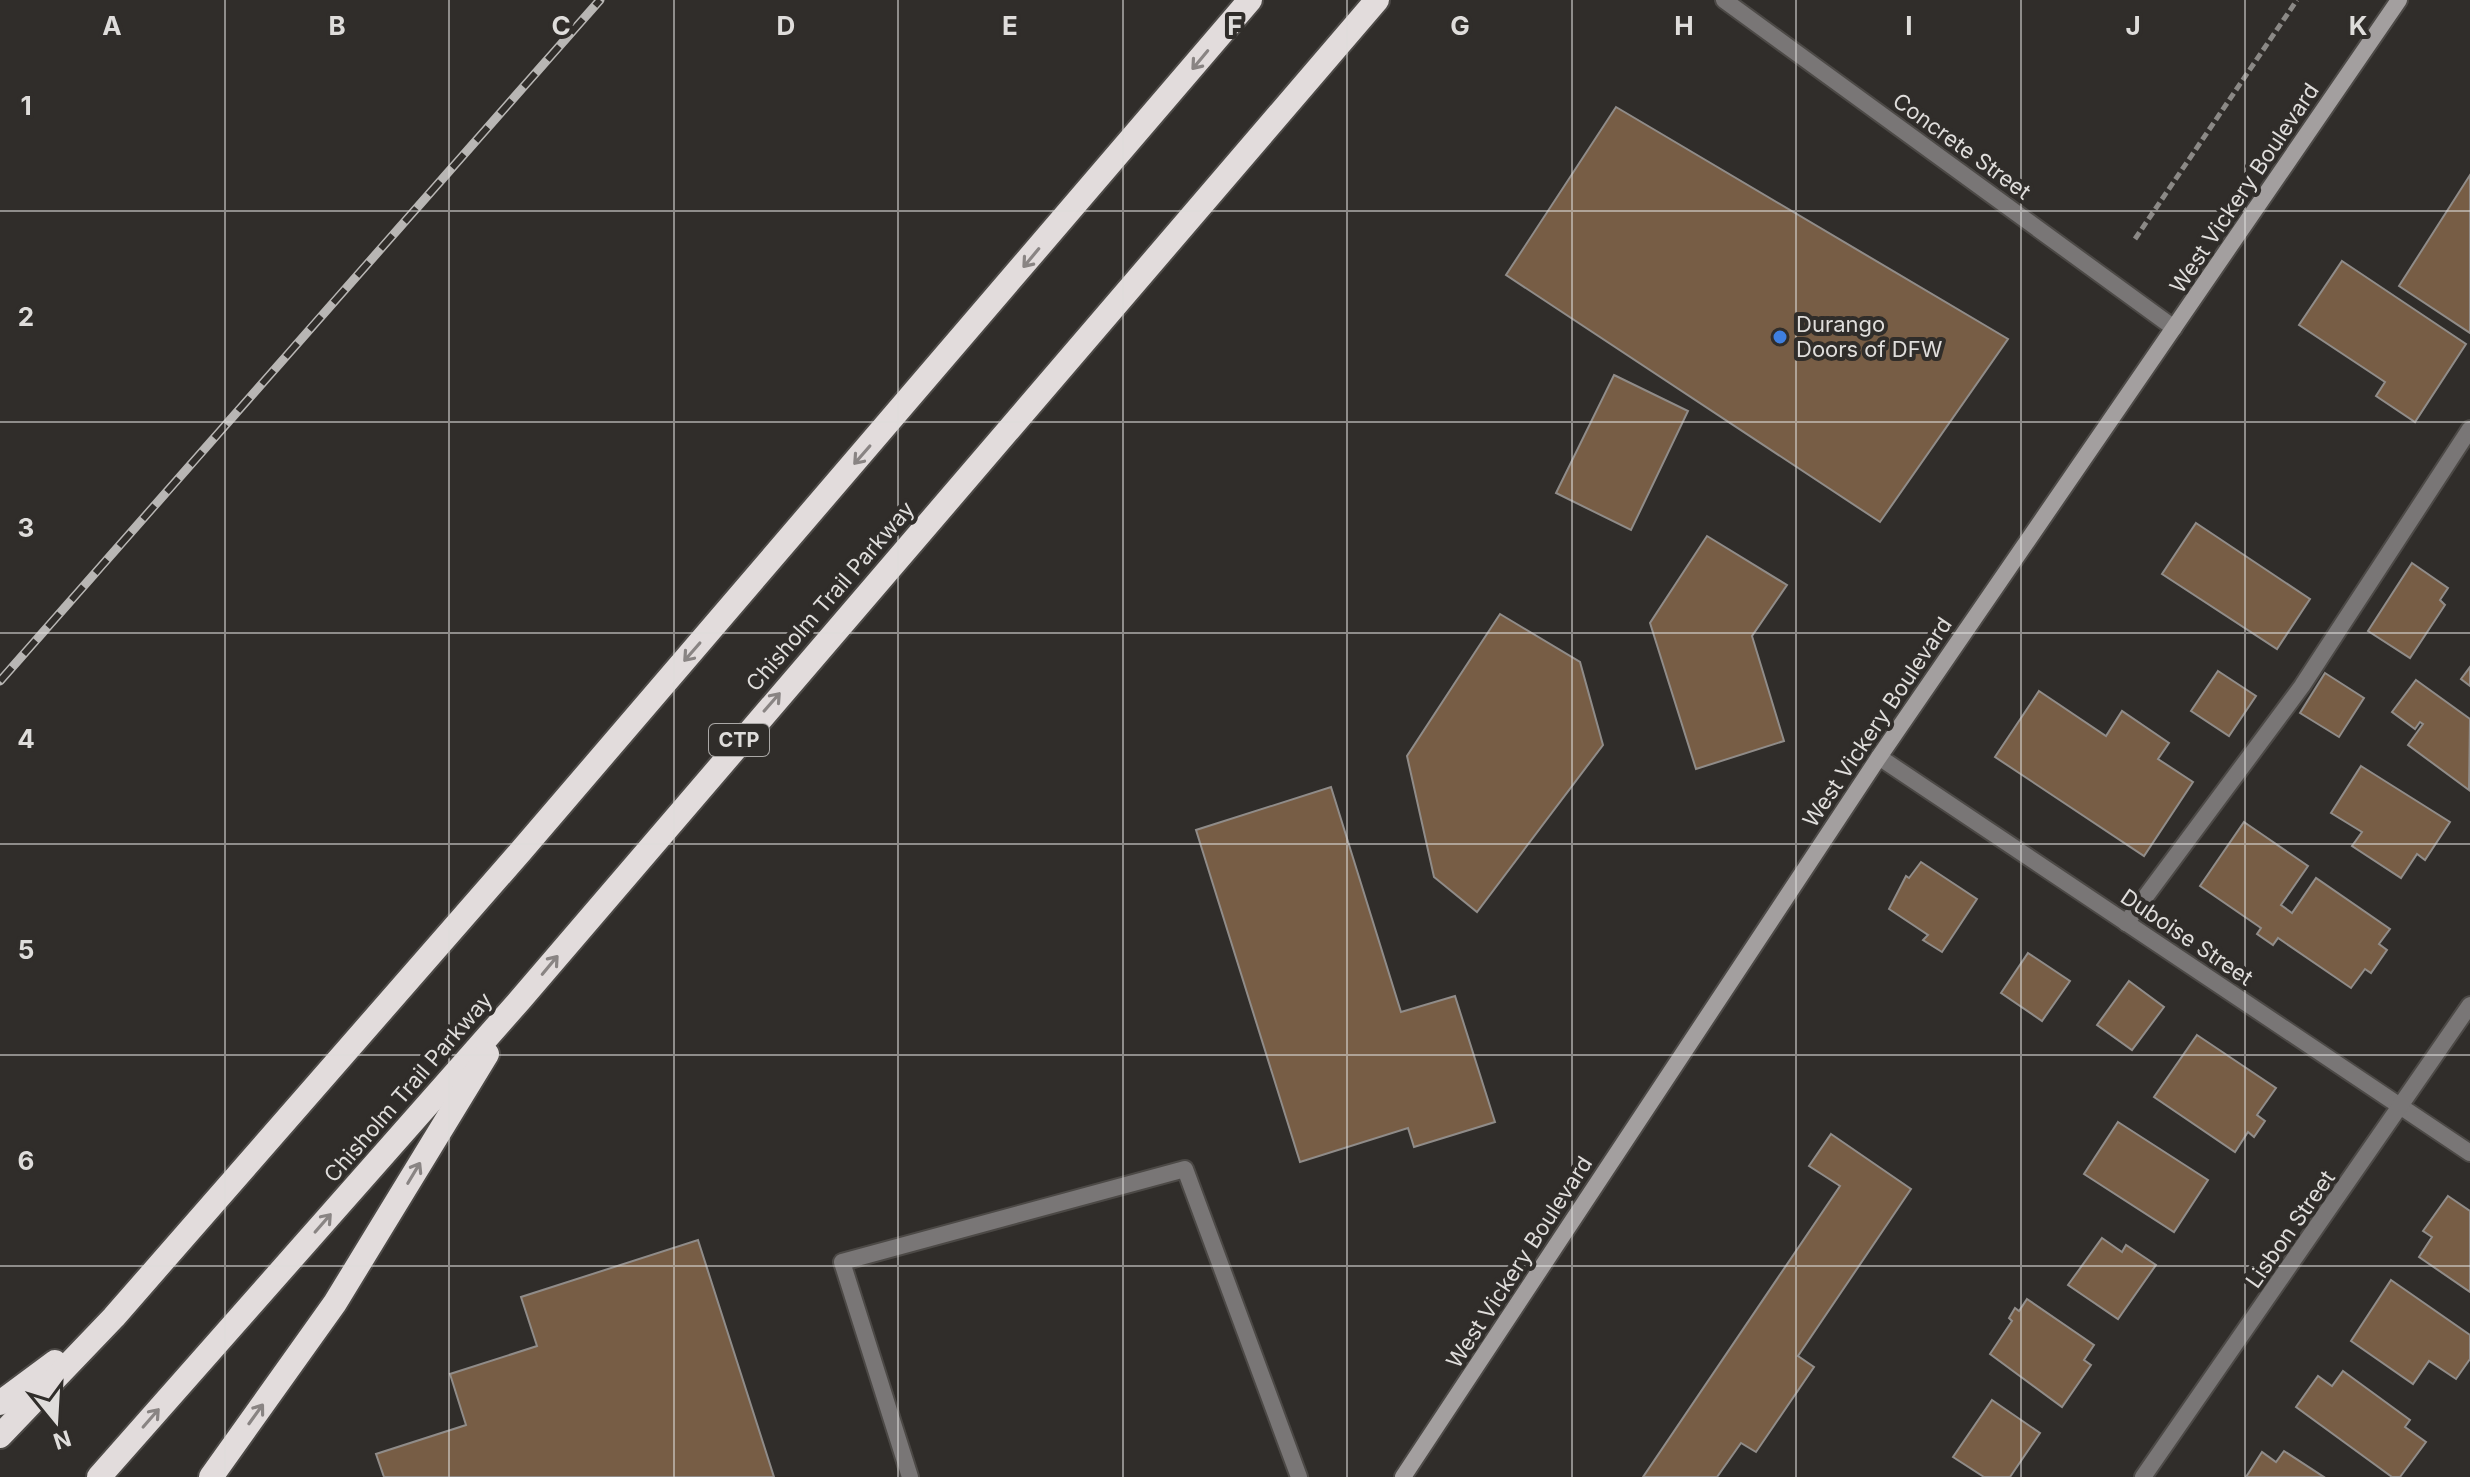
<svg xmlns="http://www.w3.org/2000/svg" width="2470" height="1477" viewBox="0 0 2470 1477" font-family="Inter,sans-serif">
<style>
.building{fill:#775d45;stroke:#908c89;stroke-width:2}
.lines{fill:none;stroke-linecap:round;stroke-linejoin:round}
.service-casing{stroke:#4c4946;stroke-width:20}
.minor-casing{stroke:#4c4946;stroke-width:20}
.secondary-casing{stroke:#4c4946;stroke-width:20}
.motorway-casing{stroke:#4c4946;stroke-width:28}
.path{stroke:#8b8986;stroke-width:5;stroke-dasharray:8 4;stroke-linecap:butt}
.service{stroke:#797676;stroke-width:16}
.minor{stroke:#797676;stroke-width:16}
.secondary{stroke:#a39f9f;stroke-width:16}
.motorway{stroke:#e2dcdc;stroke-width:24}
.rail-casing{stroke:#b8b6b4;stroke-width:9}
.rail{stroke:#302d2a;stroke-width:6;stroke-dasharray:18;stroke-linecap:butt}
.oneway{stroke:#898483}
.grid{fill:none;stroke:#dfdddb;stroke-width:2;stroke-opacity:0.55}
.shop-dot{fill:#3f7fe0;stroke:#302d2a;stroke-width:3}
.labels{text-anchor:middle;dominant-baseline:central;stroke-width:8;stroke-linejoin:round;paint-order:stroke}
.shield{fill:#302d2a;stroke:#aaa8a6;stroke-width:2}
.shield-label{font-size:20px;font-weight:bold;fill:#dfdddb}
.street-label{font-size:22px;fill:#dfdddb;stroke:#302d2a}
.poi-label{font-size:22px;fill:#dfdddb;stroke:#302d2a;text-anchor:start}
.grid-label{font-size:26px;text-anchor:middle;font-weight:bold;fill:#dfdddb;stroke:#302d2a;stroke-width:8;stroke-linejoin:round;paint-order:stroke}
</style>
<rect width="100%" height="100%" fill="#302d2a"/>
<!-- building -->
<g class="building">
<polygon points="1616,107 2008,339 1880,522 1506,275"/>
<polygon points="2470,175 2470,333 2399,286"/>
<polygon points="2342,261 2466,344 2415,422 2376,396 2385,382 2299,325"/>
<polygon points="1614,375 1688,411 1631,530 1556,493"/>
<polygon points="2196,523 2310,599 2277,649 2162,574"/>
<polygon points="1707,536 1787,585 1752,636 1784,741 1696,769 1650,623"/>
<polygon points="2412,563 2448,588 2440,600 2445,605 2410,658 2368,631"/>
<polygon points="1500,614 1580,662 1603,745 1477,912 1434,877 1407,756"/>
<polygon points="2470,667 2470,686 2461,679"/>
<polygon points="2218,671 2256,696 2229,736 2191,711"/>
<polygon points="2325,673 2364,698 2339,737 2300,713"/>
<polygon points="2416,680 2470,719 2469,790 2408,745 2423,724 2420,722 2415,729 2392,712"/>
<polygon points="2039,691 2106,736 2122,711 2169,743 2158,759 2193,782 2144,856 1995,757"/>
<polygon points="2361,766 2450,822 2425,860 2417,854 2401,878 2352,846 2362,832 2331,813"/>
<polygon points="1331,787 1401,1012 1455,996 1495,1122 1414,1147 1408,1128 1300,1162 1196,830"/>
<polygon points="2244,822 2308,866 2281,905 2292,913 2316,878 2390,929 2379,944 2387,950 2371,973 2365,969 2351,988 2278,938 2273,945 2257,934 2261,928 2200,886"/>
<polygon points="1921,862 1977,899 1942,952 1923,940 1928,935 1889,909 1906,876 1909,878"/>
<polygon points="2028,953 2070,981 2042,1021 2001,993"/>
<polygon points="2129,981 2164,1007 2132,1050 2097,1025"/>
<polygon points="2197,1035 2276,1088 2257,1115 2265,1121 2254,1137 2248,1132 2235,1152 2154,1097"/>
<polygon points="2118,1122 2208,1180 2174,1232 2084,1174"/>
<polygon points="1831,1134 1911,1189 1798,1356 1814,1367 1756,1452 1741,1443 1717,1477 1643,1477 1840,1186 1809,1166"/>
<polygon points="2448,1196 2470,1211 2470,1292 2419,1257 2432,1237 2423,1231"/>
<polygon points="2102,1238 2122,1252 2126,1245 2156,1265 2118,1319 2068,1285"/>
<polygon points="698,1240 774,1477 384,1477 376,1454 466,1425 450,1374 537,1346 521,1297"/>
<polygon points="2391,1280 2470,1335 2470,1359 2456,1379 2429,1361 2413,1384 2351,1341"/>
<polygon points="2027,1299 2094,1345 2084,1360 2091,1365 2062,1407 1990,1354 2012,1321 2009,1318 2015,1308 2019,1311"/>
<polygon points="2343,1371 2410,1420 2405,1427 2426,1442 2400,1477 2392,1477 2296,1407 2318,1376 2332,1386"/>
<polygon points="1992,1400 2040,1433 2010,1477 1984,1477 1953,1457"/>
<polygon points="2284,1451 2324,1477 2246,1477 2262,1452 2276,1462"/>
</g>
<g class="lines">
<!-- service casing -->
<g class="service-casing">
<g id="service">
<polyline points="1724,0 2174,328"/>
<polyline points="2126,923 2302,686 2470,429"/>
<polyline points="910,1477 842,1262 1185,1169 1299,1477"/>
</g>
</g>
<!-- minor casing -->
<g class="minor-casing">
<g id="minor">
<polyline points="1879,757 2470,1153"/>
<polyline points="2143,1477 2470,1005"/>
</g>
</g>
<!-- secondary casing -->
<g class="secondary-casing">
<polyline id="secondary" points="1403,1477 1879,757 2399,0"/>
</g>
<!-- motorway casing -->
<g class="motorway-casing">
<g id="motorway">
<polyline points="0,1403 55,1362"/>
<polyline points="0,1436 114,1317 521,851 1250,0"/>
<polyline points="99,1477 520,1000 1377,0"/>
<polyline points="211,1477 335,1303 487,1054"/>
</g>
</g>
<!-- path -->
<polyline class="path" points="2135,239 2297,0"/>
<!-- service -->
<use href="#service" class="service"/>
<!-- minor -->
<use href="#minor" class="minor"/>
<!-- secondary -->
<use href="#secondary" class="secondary"/>
<!-- motorway -->
<use href="#motorway" class="motorway"/>
<!-- rail casing -->
<g class="rail-casing">
<polyline id="rail" points="0,681 600,0"/>
</g>
<!-- rail -->
<use href="#rail" class="rail"/>
</g>
<!-- one-way arrows -->
<defs><path id="oneway-shaft" d="M-6 0H5M1.5-3L5.5 0L1.5 3" fill="none" stroke-width="1.6" stroke-linecap="round" stroke-linejoin="round" transform="scale(2)"/></defs>
<g class="oneway">
<use href="#oneway-shaft" transform="translate(1200 60) rotate(130)"/>
<use href="#oneway-shaft" transform="translate(1031 258) rotate(130)"/>
<use href="#oneway-shaft" transform="translate(862 455) rotate(131)"/>
<use href="#oneway-shaft" transform="translate(692 652) rotate(131)"/>
<use href="#oneway-shaft" transform="translate(772 702) rotate(-49)"/>
<use href="#oneway-shaft" transform="translate(550 965) rotate(-50)"/>
<use href="#oneway-shaft" transform="translate(414 1173) rotate(-59)"/>
<use href="#oneway-shaft" transform="translate(323 1223) rotate(-49)"/>
<use href="#oneway-shaft" transform="translate(256 1414) rotate(-54)"/>
<use href="#oneway-shaft" transform="translate(151 1418) rotate(-49)"/>
</g>
<!-- grid -->
<path class="grid" d="M225,0V1477M449,0V1477M674,0V1477M898,0V1477M1123,0V1477M1347,0V1477M1572,0V1477M1796,0V1477M2021,0V1477M2245,0V1477M0,211H2470M0,422H2470M0,633H2470M0,844H2470M0,1055H2470M0,1266H2470"/>
<!-- markers -->
<circle class="shop-dot" cx="1780" cy="337" r="8"/>
<g class="labels">
<!-- shield labels -->
<rect class="shield" x="709" y="724" width="60" height="32" rx="6"/>
<g class="shield-label">
<text x="739" y="740">CTP</text>
</g>
<!-- street labels -->
<g class="street-label">
<text transform="translate(1962 146) rotate(36)">Concrete Street</text>
<text transform="translate(2244 188) rotate(-56)">West Vickery Boulevard</text>
<text transform="translate(830 596) rotate(-49)">Chisholm Trail Parkway</text>
<text transform="translate(1877 722) rotate(-56)">West Vickery Boulevard</text>
<text transform="translate(2187 937) rotate(34)">Duboise Street</text>
<text transform="translate(408 1087) rotate(-49)">Chisholm Trail Parkway</text>
<text transform="translate(2290 1229) rotate(-55)">Lisbon Street</text>
<text transform="translate(1519 1262) rotate(-57)">West Vickery Boulevard</text>
</g>
<!-- poi labels -->
<g class="poi-label">
<text x="1796" y="324">Durango<tspan x="1796" dy="25">Doors of DFW</tspan></text>
</g>
</g>
<g class="grid-label">
<text x="112" y="35">A</text>
<text x="337" y="35">B</text>
<text x="561" y="35">C</text>
<text x="786" y="35">D</text>
<text x="1010" y="35">E</text>
<text x="1235" y="35">F</text>
<text x="1460" y="35">G</text>
<text x="1684" y="35">H</text>
<text x="1909" y="35">I</text>
<text x="2133" y="35">J</text>
<text x="2358" y="35">K</text>
<text x="26" y="115">1</text>
<text x="26" y="326">2</text>
<text x="26" y="537">3</text>
<text x="26" y="748">4</text>
<text x="26" y="959">5</text>
<text x="26" y="1170">6</text>
</g>
<!-- north arrow -->
<g transform="translate(56 1421) rotate(162)" stroke="#302d2a" stroke-width="6" paint-order="stroke">
<path d="M0-6L14 30L0 20L-14 30Z" fill="#dfdddb"/>
<text y="-12" font-size="22" font-weight="bold" text-anchor="middle" fill="#dfdddb">N</text>
</g>
</svg>
